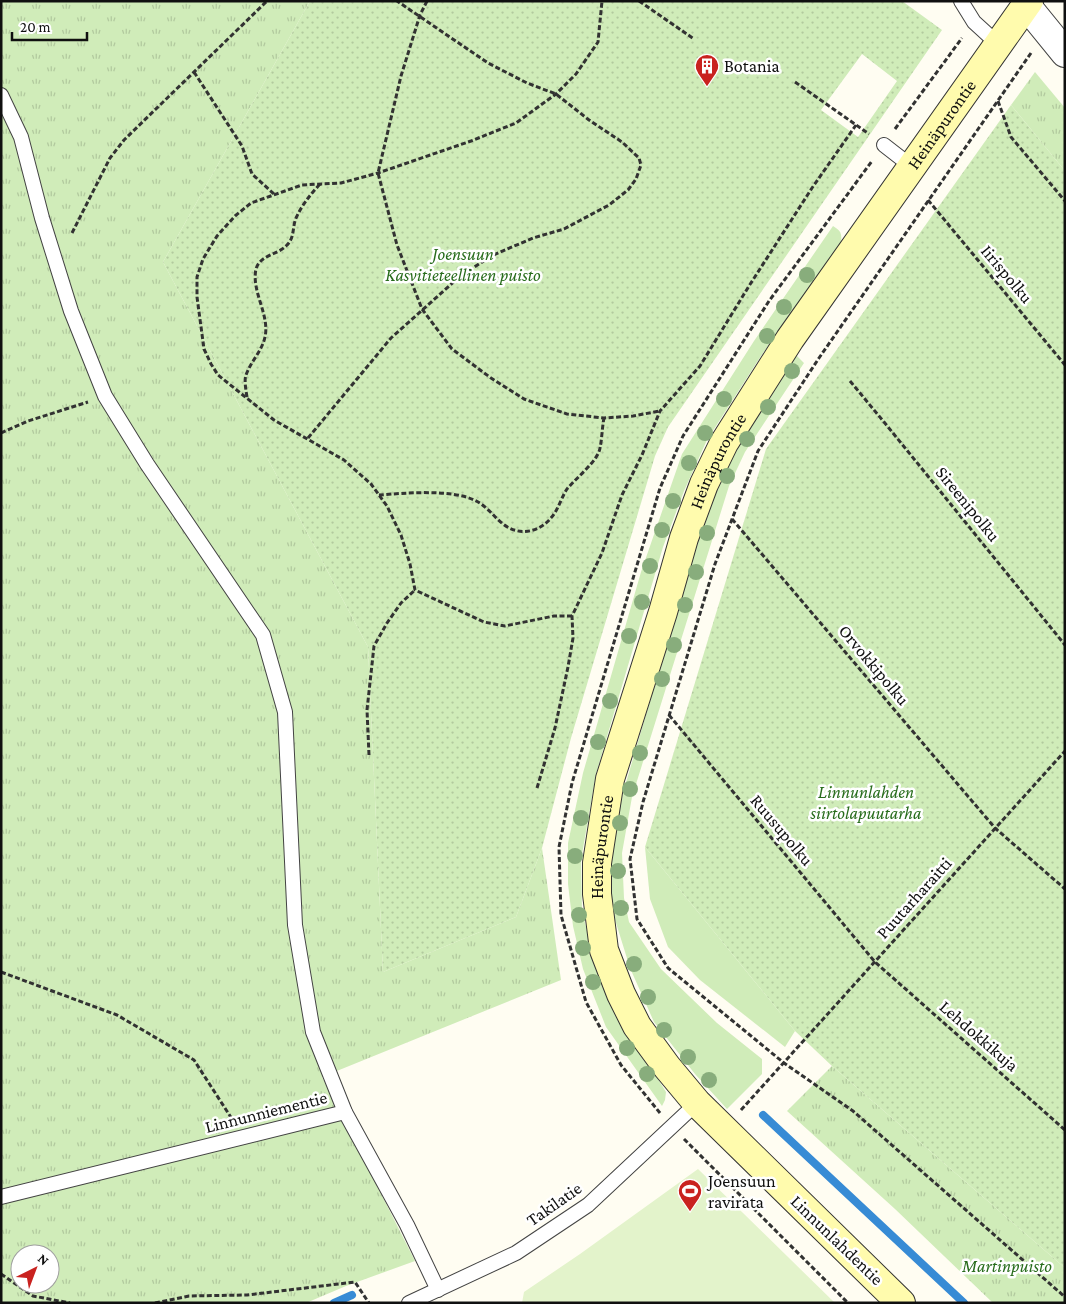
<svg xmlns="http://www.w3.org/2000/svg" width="1066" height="1304" viewBox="0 0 1066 1304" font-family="'Crimson Pro',serif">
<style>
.grass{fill:#d0ecb9}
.park{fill:url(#park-tufts);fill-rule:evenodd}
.garden{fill:url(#garden-dots);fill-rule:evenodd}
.pitch{fill:#e3f3cb}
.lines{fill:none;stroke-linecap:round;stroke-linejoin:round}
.stream{stroke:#378bd5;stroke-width:8}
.lane-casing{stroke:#434343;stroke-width:16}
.street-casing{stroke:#434343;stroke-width:30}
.secondary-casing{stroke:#323232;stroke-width:30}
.path{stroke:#323232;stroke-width:3;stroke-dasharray:5 2.5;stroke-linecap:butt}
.lane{stroke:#fff;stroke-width:14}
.street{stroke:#fff;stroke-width:28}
.secondary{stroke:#fffbad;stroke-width:28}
.tree{fill:#88ad7c}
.labels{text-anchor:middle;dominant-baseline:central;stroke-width:5;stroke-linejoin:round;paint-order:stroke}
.poi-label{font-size:18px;fill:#101010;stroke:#fff;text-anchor:start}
.street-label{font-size:18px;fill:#101010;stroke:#fff}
.park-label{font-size:18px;font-style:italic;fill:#276c1b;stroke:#fff}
</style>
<defs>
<pattern id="park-tufts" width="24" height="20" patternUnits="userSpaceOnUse" patternTransform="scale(1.25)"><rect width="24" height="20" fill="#d0ecb9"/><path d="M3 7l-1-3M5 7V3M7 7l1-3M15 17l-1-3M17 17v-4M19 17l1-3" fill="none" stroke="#b2c99e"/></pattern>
<pattern id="garden-dots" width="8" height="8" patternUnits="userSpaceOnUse" patternTransform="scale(1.25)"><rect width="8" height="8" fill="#d0ecb9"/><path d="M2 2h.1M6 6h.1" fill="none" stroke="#b2c99e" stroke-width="1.8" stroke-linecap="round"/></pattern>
</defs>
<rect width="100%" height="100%" fill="#fffdf2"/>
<!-- grass -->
<g class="grass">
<path d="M833,226C841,231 842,233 841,243L761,356L707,440L684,491L663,547L596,774L581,860L582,911L598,974L648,1063L666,1092L665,1100L662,1106L606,1027L583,969L573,926L568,884V843L583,773L641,572L682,454L754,341Z"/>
<polygon points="795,354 804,363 745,452 729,486 632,797 622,853 624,898 629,922 661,969 717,1023 762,1059 762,1074 727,1109 695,1074 654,1022 630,968 612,910 610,870 612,830 696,545 722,470"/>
<polygon points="645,847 795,1031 785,1047 700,980 668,947 650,899"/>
</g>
<!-- park -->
<g class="park">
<path d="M1,1H310L163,262L368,647L383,972L516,917L542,848L561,980L322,1077L415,1261L346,1286L306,1303H1ZM20,1254H50V1284H20Z"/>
<polygon points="1035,72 1065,108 1065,171 1011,105"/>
<polygon points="832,1066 1065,1268 1065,1303 993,1303 895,1209 787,1111"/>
</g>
<!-- garden -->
<g class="garden">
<path d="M310,1H902L942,30L668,427L655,456L571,738L542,848L516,917L383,972L368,647L163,262ZM862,54L897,81L858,137L821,110Z"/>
<polygon points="1011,105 1065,171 1065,1268 832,1066 795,1031 645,847 766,449"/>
</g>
<!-- pitch -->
<polygon class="pitch" points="698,1169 835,1303 522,1303 524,1292 580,1254"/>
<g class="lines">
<!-- stream -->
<g class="stream">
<polyline points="763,1115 964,1303"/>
<polyline points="334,1303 352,1295"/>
</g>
<!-- lane casing -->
<g class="lane-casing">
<g id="lane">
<polyline points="961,1 974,22 998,44"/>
<polyline points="1,95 21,137 42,218 71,311 105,396 147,464 263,635 285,712 295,925 313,1032 345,1112 407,1225 438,1290"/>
<polyline points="884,145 911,166"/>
<polyline points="1,1197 345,1112"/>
<polyline points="409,1303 516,1253 588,1205 697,1103"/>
</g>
</g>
<!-- street casing -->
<g class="street-casing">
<polyline id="street" points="1026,5 1065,53"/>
</g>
<!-- secondary casing -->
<g class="secondary-casing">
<g id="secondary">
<path id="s1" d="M901,1303L697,1103L667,1067L637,1026L621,994L604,950L597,894V863L610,779L663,612L684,538L704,484L724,443L790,339L1029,1"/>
</g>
</g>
<!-- path -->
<g class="path">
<polyline points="427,1 420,15 401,76 378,173 397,245 422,309 452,349 491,378 524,399 567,414 604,418 633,416 660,411"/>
<polyline points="639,1 694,39"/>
<polyline points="1031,53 819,358 758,451 715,564 643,802 630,859 637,919 668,968 784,1063 853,1111 1065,1297"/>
<polyline points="194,72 242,146 252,174 274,194"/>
<polyline points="795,82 869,134"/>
<polyline points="998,101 1011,137 1065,201"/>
<polyline points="895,129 962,38"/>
<polyline points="928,200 1065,365"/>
<polyline points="72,233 110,158 124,140 267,1"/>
<polyline points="850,381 884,422 1065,645"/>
<path d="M247,397C246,391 244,380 246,375C251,361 262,351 265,337C270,315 251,291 256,269C260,255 277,255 286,246C295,238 292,228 296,218C302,205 310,195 320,184"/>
<polyline points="1,433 28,421 88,402"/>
<polyline points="308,438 391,338 458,278 491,256 533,238 564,229 609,205 628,190 636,179 641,165 639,158 622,142 589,120 556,94 527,83 488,63 397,1"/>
<path d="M379,495C405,493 451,489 474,500C486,505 493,516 503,524C518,536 538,533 550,519C558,511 561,498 567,489C576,478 598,461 600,448C602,439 602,428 604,418"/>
<polyline points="732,519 995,828 1065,889"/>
<polyline points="572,616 554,616 505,626 484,622 415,590 410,564 401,535 387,506 371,484 344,460 274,420 218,375 211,364 204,349 197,297 197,277 203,259 217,236 235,216 251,203 302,185 341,183 378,173 471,141 516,123 556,94 576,74 598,42 602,1"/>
<polyline points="669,715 875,962 1065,1130"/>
<polyline points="369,755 367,710 374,646 387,623 401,603 415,590"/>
<polyline points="537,788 555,728 568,667 573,638 572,616 602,553 622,495 642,455 660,411 700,366 749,286 812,188 856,125"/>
<polyline points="1,972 117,1015 194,1060 232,1119"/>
<polyline points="741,1110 1065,751"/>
<polyline points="660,1113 621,1065 586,1002 561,915 559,847 572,783 660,488 683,436 769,301 872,161"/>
<polyline points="684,1139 848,1303"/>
<polyline points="1,1274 33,1296 70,1303"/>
<polyline points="155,1303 189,1296 247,1295 355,1282 369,1303"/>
</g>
<!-- lane -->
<use href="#lane" class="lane"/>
<!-- street -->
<use href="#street" class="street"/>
<!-- secondary -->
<use href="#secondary" class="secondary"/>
</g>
<!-- trees -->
<g class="tree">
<circle cx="807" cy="275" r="8"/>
<circle cx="784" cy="307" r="8"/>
<circle cx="767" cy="336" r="8"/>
<circle cx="792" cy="371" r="8"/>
<circle cx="724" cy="399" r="8"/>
<circle cx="768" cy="407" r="8"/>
<circle cx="705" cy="433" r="8"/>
<circle cx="747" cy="439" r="8"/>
<circle cx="689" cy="463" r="8"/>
<circle cx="727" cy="476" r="8"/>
<circle cx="673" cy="501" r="8"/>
<circle cx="662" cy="530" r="8"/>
<circle cx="707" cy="533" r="8"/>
<circle cx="650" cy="566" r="8"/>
<circle cx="696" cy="572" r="8"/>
<circle cx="642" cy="602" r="8"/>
<circle cx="685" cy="605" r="8"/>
<circle cx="629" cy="636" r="8"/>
<circle cx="674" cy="645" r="8"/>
<circle cx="662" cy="679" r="8"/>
<circle cx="610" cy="701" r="8"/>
<circle cx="598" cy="742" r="8"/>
<circle cx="640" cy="753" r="8"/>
<circle cx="630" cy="789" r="8"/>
<circle cx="581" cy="818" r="8"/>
<circle cx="620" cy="823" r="8"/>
<circle cx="575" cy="856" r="8"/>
<circle cx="618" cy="871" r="8"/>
<circle cx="621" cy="908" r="8"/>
<circle cx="579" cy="915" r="8"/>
<circle cx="583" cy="948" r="8"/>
<circle cx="634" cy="964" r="8"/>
<circle cx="593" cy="982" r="8"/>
<circle cx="648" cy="997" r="8"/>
<circle cx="664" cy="1030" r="8"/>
<circle cx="627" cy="1048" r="8"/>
<circle cx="688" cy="1057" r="8"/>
<circle cx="647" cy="1074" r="8"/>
<circle cx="709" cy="1080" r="8"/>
</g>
<!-- icons -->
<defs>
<g id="building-pin" transform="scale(1.25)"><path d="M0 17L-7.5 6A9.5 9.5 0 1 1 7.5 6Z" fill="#c9221f" stroke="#fff"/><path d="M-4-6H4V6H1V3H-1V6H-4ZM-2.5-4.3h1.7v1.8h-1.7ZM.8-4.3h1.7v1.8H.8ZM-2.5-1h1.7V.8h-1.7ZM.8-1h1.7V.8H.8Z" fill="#fff"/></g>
<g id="stadium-pin" transform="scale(1.25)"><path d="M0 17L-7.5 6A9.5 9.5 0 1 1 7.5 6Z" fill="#c9221f" stroke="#fff"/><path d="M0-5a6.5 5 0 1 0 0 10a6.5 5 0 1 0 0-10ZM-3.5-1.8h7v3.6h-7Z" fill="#fff"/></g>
</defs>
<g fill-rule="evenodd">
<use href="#building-pin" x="707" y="66"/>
<use href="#stadium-pin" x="690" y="1191"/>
</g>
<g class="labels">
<!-- poi labels -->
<g class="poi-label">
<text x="724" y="66">Botania</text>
<text x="708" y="1181">Joensuun<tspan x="708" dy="21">ravirata</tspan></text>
</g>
<!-- street labels -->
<g class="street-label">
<text stroke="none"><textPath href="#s1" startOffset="1380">Heinäpurontie</textPath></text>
<text transform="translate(1007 274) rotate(50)">Iirispolku</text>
<text stroke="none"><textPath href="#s1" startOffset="975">Heinäpurontie</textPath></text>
<text transform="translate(968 504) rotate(51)">Sireenipolku</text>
<text transform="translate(874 665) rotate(50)">Orvokkipolku</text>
<text transform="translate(782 830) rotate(50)">Ruusupolku</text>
<text stroke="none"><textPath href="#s1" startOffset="570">Heinäpurontie</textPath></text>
<text transform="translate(914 898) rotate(-48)">Puutarharaitti</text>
<text transform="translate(979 1036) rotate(41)">Lehdokkikuja</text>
<text transform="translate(266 1112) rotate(-14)">Linnunniementie</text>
<text transform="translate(554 1204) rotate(-35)">Takilatie</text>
<text transform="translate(837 1240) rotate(44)">Linnunlahdentie</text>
</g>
<!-- park labels -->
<g class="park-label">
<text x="463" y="254">Joensuun<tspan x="463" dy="21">Kasvitieteellinen puisto</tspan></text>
<text x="866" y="792">Linnunlahden<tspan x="866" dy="21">siirtolapuutarha</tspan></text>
<text x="1007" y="1266">Martinpuisto</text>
</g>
</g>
<!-- border -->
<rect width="1066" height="1304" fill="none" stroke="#101010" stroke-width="5"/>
<!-- north arrow -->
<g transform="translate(35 1269) rotate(42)"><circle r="24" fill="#ffffff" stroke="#9f9f9f"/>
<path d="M0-4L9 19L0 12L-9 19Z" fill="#c9221f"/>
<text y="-8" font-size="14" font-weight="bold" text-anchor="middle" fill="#101010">N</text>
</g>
<!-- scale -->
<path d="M12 32v8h75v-8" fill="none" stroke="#101010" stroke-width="2.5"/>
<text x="20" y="32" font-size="15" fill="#101010" stroke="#ffffff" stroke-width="4" paint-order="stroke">20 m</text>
</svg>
